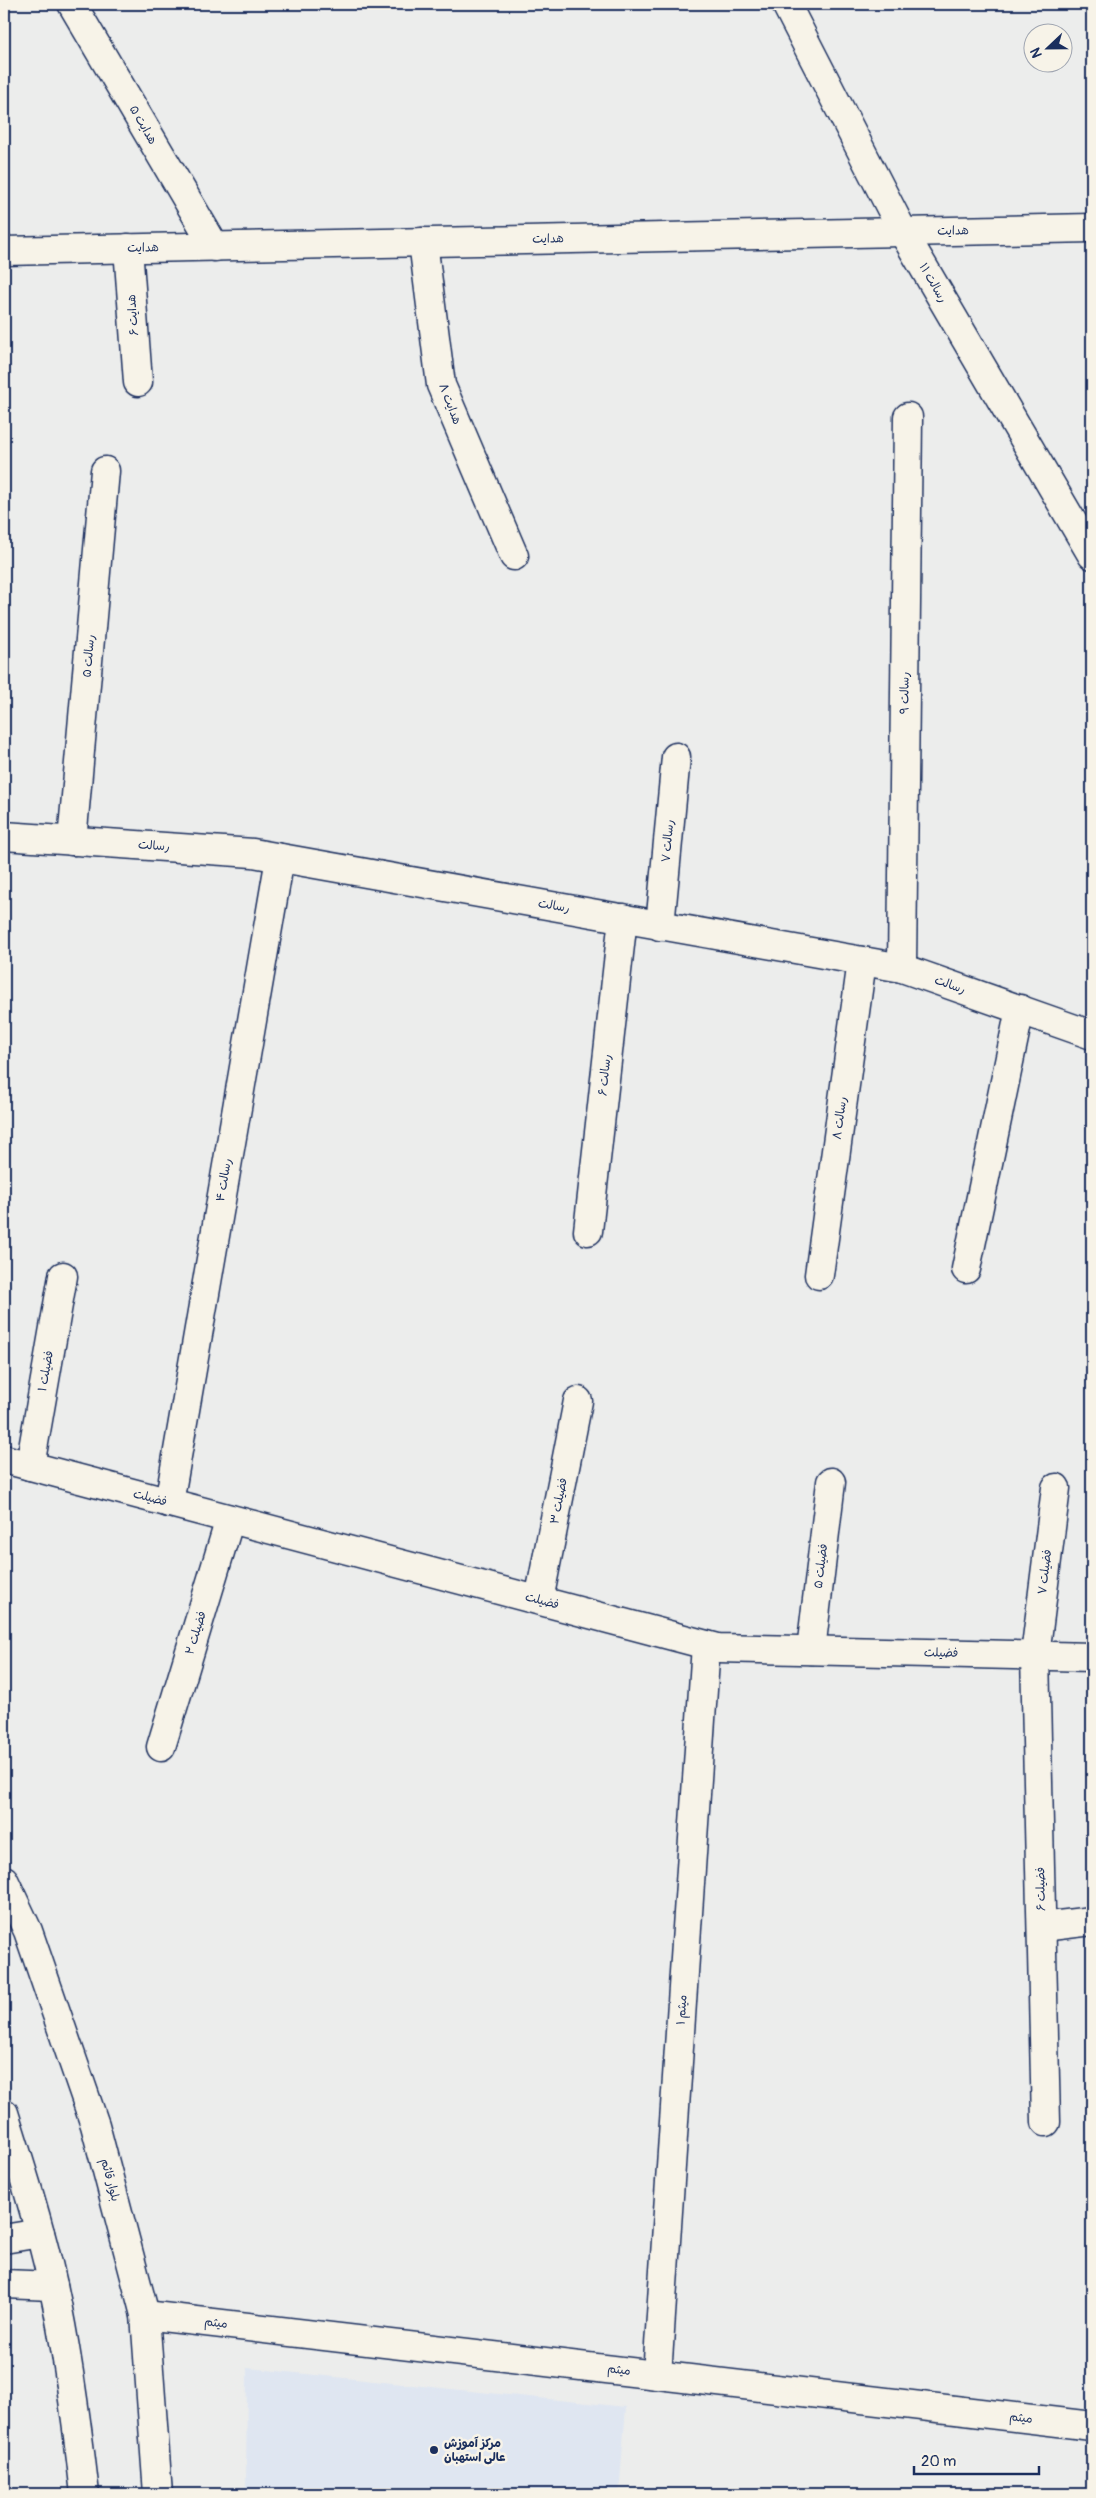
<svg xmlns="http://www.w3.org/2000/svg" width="1096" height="2498" viewBox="0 0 1096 2498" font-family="Pangolin,'Playpen Sans Arabic',sans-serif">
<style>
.built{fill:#dfe6f1}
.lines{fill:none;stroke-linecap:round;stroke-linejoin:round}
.minor-casing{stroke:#1b2f5e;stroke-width:31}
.major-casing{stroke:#1b2f5e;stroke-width:31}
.minor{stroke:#f7f3e8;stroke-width:28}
.major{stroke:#f7f3e8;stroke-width:28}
.poi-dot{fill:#1b2f5e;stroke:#f7f3e8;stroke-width:2}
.labels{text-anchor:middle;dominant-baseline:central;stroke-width:5;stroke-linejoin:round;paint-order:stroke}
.street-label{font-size:12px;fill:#1b2f5e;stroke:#f7f3e8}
.poi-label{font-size:12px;font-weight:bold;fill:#1b2f5e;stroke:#f7f3e8;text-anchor:start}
</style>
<rect width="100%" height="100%" fill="#ecedec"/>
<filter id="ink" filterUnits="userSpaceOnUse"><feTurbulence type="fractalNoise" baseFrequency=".02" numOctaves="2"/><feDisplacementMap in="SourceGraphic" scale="10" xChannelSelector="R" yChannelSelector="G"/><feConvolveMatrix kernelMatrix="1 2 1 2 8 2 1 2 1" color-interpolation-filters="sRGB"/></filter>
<g filter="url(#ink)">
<!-- built -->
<polygon class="built" points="247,2368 626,2407 619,2494 246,2494"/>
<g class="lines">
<!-- minor casing -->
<g class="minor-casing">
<g id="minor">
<polyline points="72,4 215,247"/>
<polyline points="786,4 903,232 1092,555"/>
<polyline points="423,242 441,385 514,556"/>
<polyline points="128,248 138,382"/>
<polyline points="4,251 1092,228"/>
<polyline points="4,836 253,853 902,968 1092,1035"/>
<polyline points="72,841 105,471"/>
<polyline points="660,926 676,757"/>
<polyline points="902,968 908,417"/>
<polyline points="588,1231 623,918"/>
<polyline points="966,1269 1020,1009"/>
<polyline points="819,1275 862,961"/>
<polyline points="4,1459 718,1648 1092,1657"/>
<polyline points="30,1466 63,1276"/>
<polyline points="169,1503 280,858"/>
<polyline points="539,1600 578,1401"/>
<polyline points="811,1650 831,1482"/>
<polyline points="161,1747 230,1519"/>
<polyline points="1042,1927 1092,1921"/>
<polyline points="1046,2122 1035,1655 1056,1488"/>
<polyline points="4,2239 40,2233"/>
<polyline points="4,2284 53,2286"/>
<polyline points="145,2315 1092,2426"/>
<polyline points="657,2375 706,1645"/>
</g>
</g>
<!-- major casing -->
<g class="major-casing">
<g id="major">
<polyline points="4,1880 28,1931 95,2125 145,2315 158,2494"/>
<path d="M4,2113C22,2170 40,2227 53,2285C68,2353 77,2424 85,2494"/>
</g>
</g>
<!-- minor -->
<use href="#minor" class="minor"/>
<!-- major -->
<use href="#major" class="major"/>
</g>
</g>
<!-- markers -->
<circle class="poi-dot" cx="434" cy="2450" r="5"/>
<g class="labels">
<!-- street labels -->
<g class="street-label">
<text transform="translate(143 125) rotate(60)">هدایت ۵</text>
<text transform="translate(953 231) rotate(-1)">هدایت</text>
<text transform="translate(548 239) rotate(-1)">هدایت</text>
<text transform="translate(143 248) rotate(-1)">هدایت</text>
<text transform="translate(933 283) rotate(60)">رسالت ۱۱</text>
<text transform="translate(133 315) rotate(-94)">هدایت ۶</text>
<text transform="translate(450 404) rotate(69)">هدایت ۸</text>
<text transform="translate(89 656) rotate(-85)">رسالت ۵</text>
<text transform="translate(905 693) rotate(-89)">رسالت ۹</text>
<text transform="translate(668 841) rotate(-85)">رسالت ۷</text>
<text transform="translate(154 846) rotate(4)">رسالت</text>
<text transform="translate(554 906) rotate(10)">رسالت</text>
<text transform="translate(950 985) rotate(19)">رسالت</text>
<text transform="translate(605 1075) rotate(-84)">رسالت ۶</text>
<text transform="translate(840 1118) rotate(-82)">رسالت ۸</text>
<text transform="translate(224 1180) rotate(-80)">رسالت ۴</text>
<text transform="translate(46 1371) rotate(-80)">فضیلت ۱</text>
<text transform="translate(150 1498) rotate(15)">فضیلت</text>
<text transform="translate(559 1501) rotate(-79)">فضیلت ۳</text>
<text transform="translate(821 1566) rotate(-83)">فضیلت ۵</text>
<text transform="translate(1045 1572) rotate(-83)">فضیلت ۷</text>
<text transform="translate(542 1601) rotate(15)">فضیلت</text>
<text transform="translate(196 1633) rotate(-73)">فضیلت ۲</text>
<text transform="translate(941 1653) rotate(1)">فضیلت</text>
<text transform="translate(1041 1889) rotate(-91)">فضیلت ۶</text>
<text transform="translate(682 2010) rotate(-86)">میثم ۱</text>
<text transform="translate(110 2180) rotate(75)">بلوار قائم</text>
<text transform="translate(216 2323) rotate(7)">میثم</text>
<text transform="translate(619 2370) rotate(7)">میثم</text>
<text transform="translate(1021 2418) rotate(7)">میثم</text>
</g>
<!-- poi labels -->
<g class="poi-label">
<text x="444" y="2443">مرکز آموزش<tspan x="444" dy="14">عالی استهبان</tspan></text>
</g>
</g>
<!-- margin -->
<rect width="1096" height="2498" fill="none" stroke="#f7f3e8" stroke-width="20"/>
<rect x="10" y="10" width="1076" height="2478" fill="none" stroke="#1b2f5e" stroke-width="2" filter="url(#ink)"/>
<!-- north arrow -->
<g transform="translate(1048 48) rotate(248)"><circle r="24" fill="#f7f3e8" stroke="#9fa5b1"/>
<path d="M0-4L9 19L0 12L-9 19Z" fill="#1b2f5e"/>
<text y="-8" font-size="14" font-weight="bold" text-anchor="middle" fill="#1b2f5e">N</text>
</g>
<!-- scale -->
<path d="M914 2466v8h125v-8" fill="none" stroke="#1b2f5e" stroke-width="2.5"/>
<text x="921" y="2466" font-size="15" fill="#1b2f5e" stroke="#f7f3e8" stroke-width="4" paint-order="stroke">20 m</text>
</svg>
